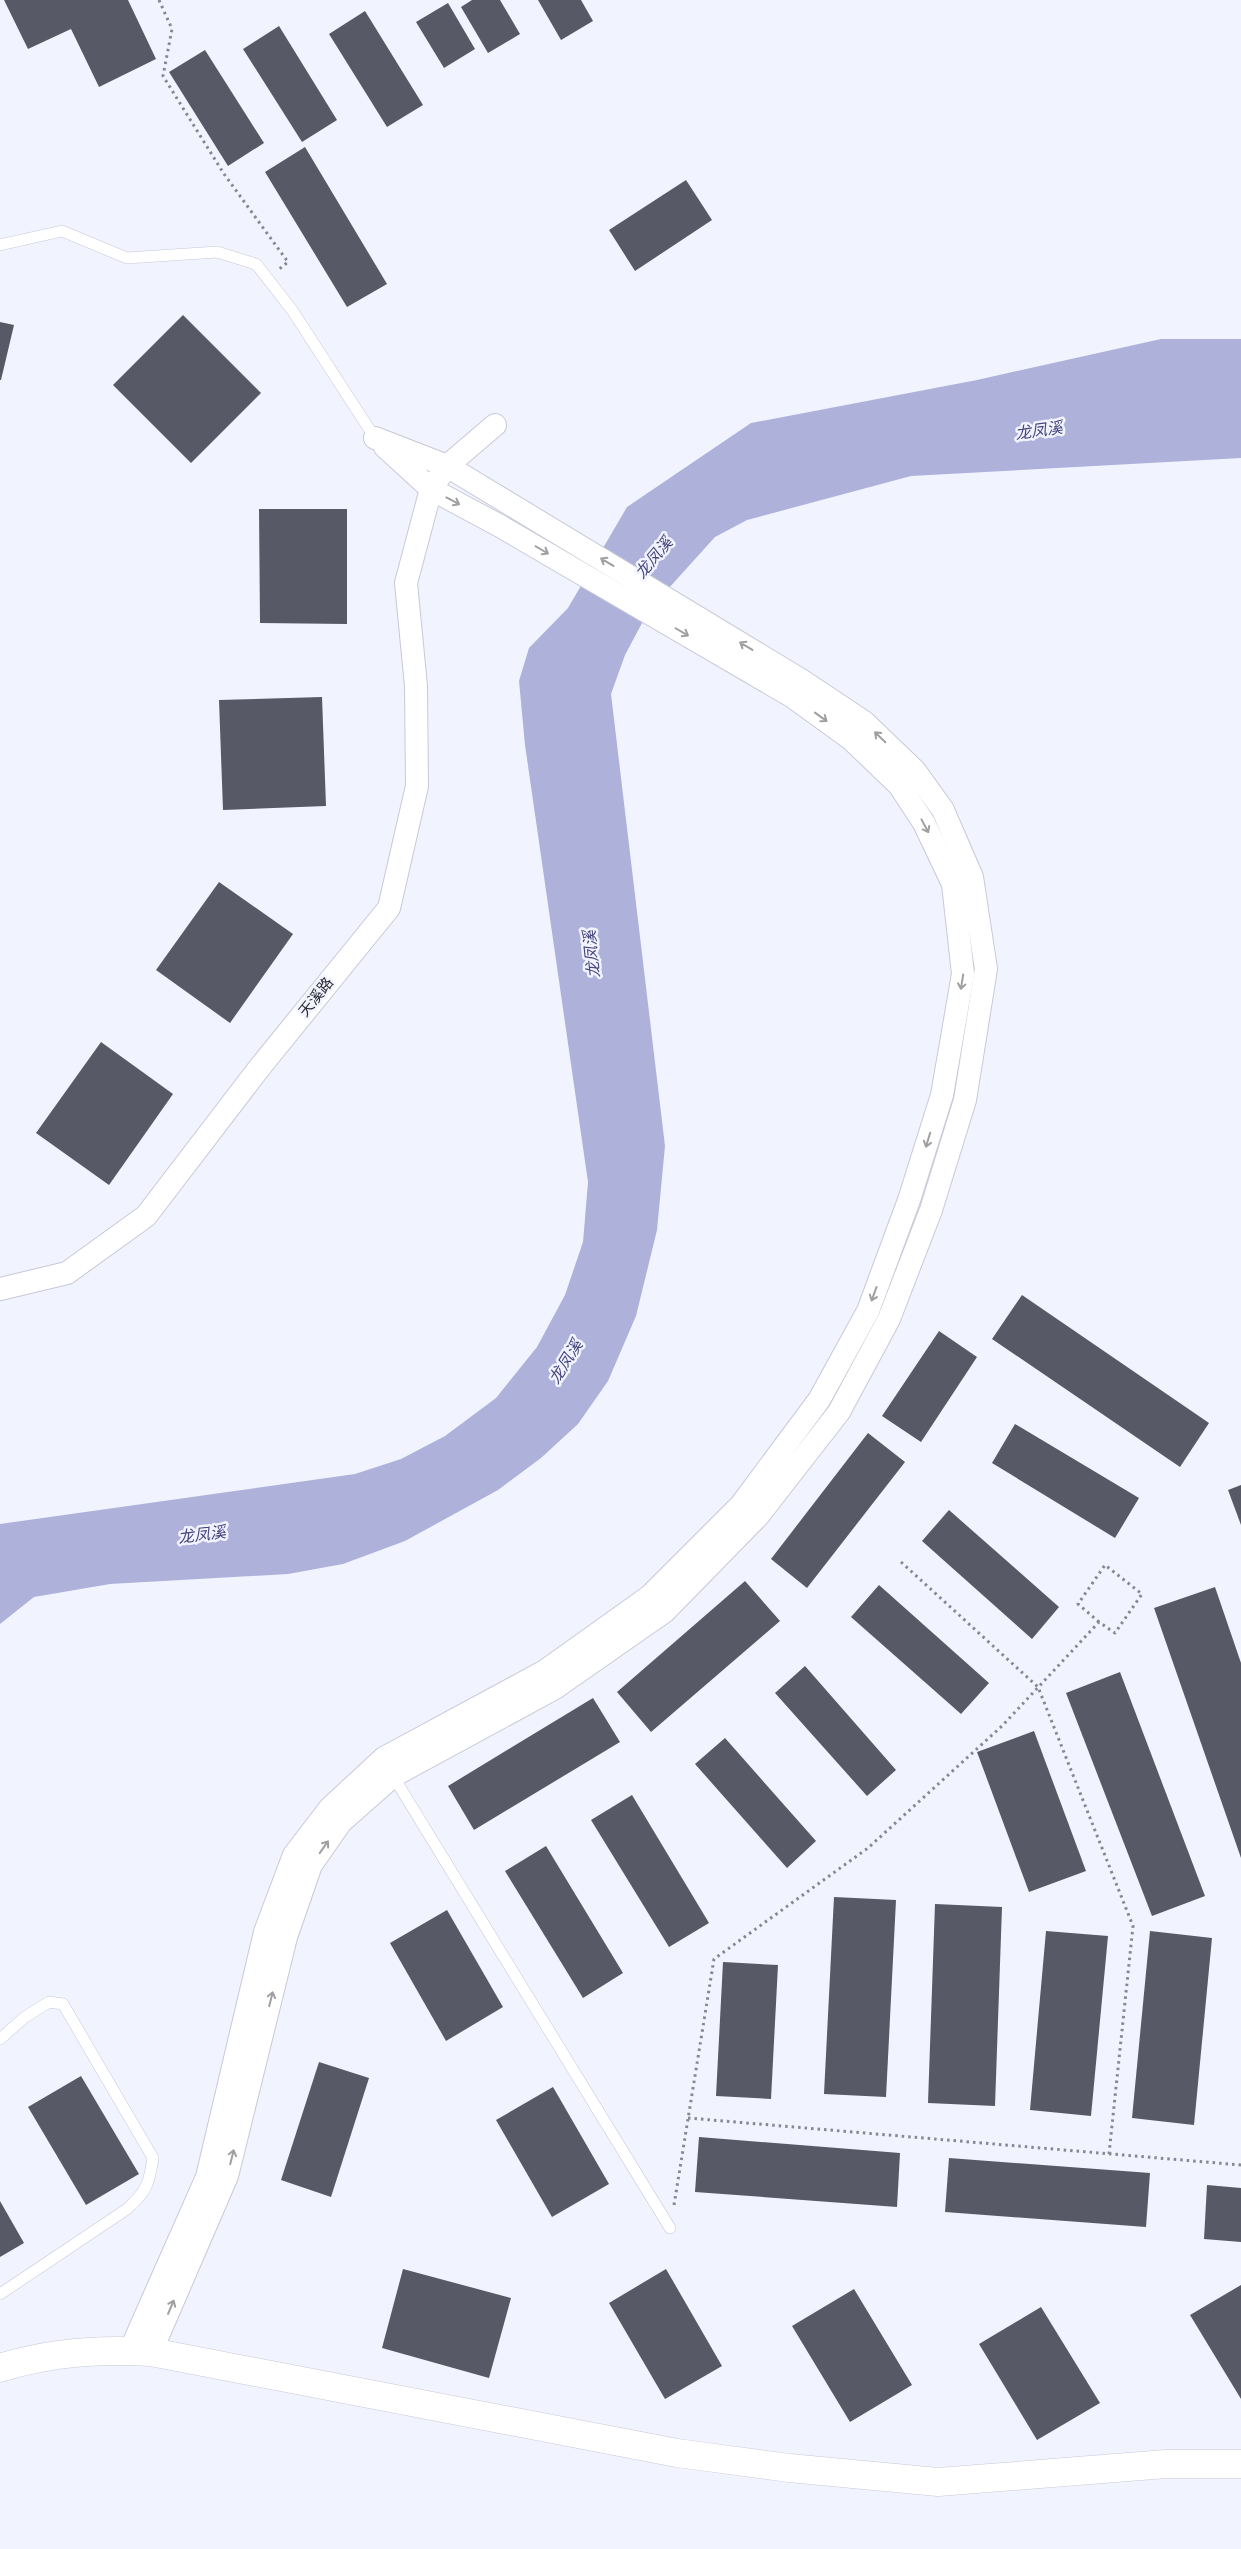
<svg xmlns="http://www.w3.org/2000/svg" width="1241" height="2549" viewBox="0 0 1241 2549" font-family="'Varela Round','Noto Sans SC',sans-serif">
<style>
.water{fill:#aeb2db}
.building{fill:#575966}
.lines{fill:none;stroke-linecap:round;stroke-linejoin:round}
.service-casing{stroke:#c7c9d7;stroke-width:12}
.minor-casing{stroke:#c7c9d7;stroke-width:24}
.tertiary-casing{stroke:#c7c9d7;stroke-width:29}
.path{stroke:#86878f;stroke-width:3;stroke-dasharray:2.5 4;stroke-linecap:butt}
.service{stroke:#fff;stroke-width:11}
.minor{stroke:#fff;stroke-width:22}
.tertiary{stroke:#fff;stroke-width:28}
.oneway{stroke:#a0a0a2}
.labels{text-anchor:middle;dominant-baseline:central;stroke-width:5;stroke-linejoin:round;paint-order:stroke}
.street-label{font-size:15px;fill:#2b2b31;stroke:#f1f3ff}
.water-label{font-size:16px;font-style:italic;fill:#44467c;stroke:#f1f3ff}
</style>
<rect width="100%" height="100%" fill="#f1f3ff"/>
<!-- water -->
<polygon class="water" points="1161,339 1241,339 1241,458 911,476 747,520 715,537 649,610 625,655 611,694 665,1146 657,1230 636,1316 608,1381 578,1424 541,1458 498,1490 405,1541 343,1564 288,1574 110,1584 34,1597 0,1624 0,1524 355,1474 401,1459 445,1436 496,1398 537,1347 565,1295 583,1242 588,1182 525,745 519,681 529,648 568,608 627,507 751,423 977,380"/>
<!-- building -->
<g class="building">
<polygon points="4,0 128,0 156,59 99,87 71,29 28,49"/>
<polygon points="472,0 500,0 520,34 488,53 461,7"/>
<polygon points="538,0 581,0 593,21 561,40"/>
<polygon points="448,3 475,49 444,68 416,22"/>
<polygon points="365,11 423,105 387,127 329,34"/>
<polygon points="279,26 337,120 302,142 243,49"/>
<polygon points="205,50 264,143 228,166 169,72"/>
<polygon points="305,147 387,284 347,307 265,172"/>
<polygon points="686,180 712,220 635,271 609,230"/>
<polygon points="183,315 261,393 191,463 113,385"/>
<polygon points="0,322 14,325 1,380 0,380"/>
<polygon points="259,509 347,509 347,624 260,623"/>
<polygon points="322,697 326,806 223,810 219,700"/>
<polygon points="219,882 293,934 230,1023 156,970"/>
<polygon points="101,1042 173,1094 109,1185 36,1133"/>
<polygon points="1022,1295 1209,1423 1180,1467 992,1339"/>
<polygon points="939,1331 977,1357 921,1442 882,1416"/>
<polygon points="1015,1424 1139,1498 1115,1538 992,1463"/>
<polygon points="868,1433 905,1462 807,1588 771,1559"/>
<polygon points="1241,1485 1241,1525 1228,1490"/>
<polygon points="949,1510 1059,1607 1032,1639 922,1541"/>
<polygon points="745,1581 780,1621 651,1732 617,1692"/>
<polygon points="879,1585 989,1683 961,1714 851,1617"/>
<polygon points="1215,1587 1241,1663 1241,1858 1154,1608"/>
<polygon points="805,1666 896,1770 867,1796 775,1693"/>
<polygon points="1120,1672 1205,1896 1152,1916 1066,1693"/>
<polygon points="593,1698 620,1742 474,1830 448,1786"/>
<polygon points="1034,1731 1086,1871 1029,1892 977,1752"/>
<polygon points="725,1738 816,1841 787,1868 695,1764"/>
<polygon points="632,1795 709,1923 669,1947 591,1820"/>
<polygon points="546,1846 623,1973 583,1998 505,1871"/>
<polygon points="834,1897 896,1900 886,2097 824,2094"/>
<polygon points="935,1904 1002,1907 995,2106 928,2103"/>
<polygon points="447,1910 503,2007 446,2041 390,1943"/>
<polygon points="1046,1931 1108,1936 1091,2116 1030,2110"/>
<polygon points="1150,1931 1212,1938 1194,2125 1132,2118"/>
<polygon points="723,1962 778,1965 771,2099 716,2096"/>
<polygon points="319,2062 369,2078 331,2197 281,2180"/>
<polygon points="81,2076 139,2174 86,2205 28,2107"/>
<polygon points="553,2087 609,2184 552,2217 496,2120"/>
<polygon points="699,2137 900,2153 897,2207 695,2192"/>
<polygon points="949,2158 1150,2173 1146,2227 945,2212"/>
<polygon points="1207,2185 1241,2188 1241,2242 1204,2239"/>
<polygon points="0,2201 24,2243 0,2257"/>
<polygon points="403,2269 511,2298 489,2378 382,2348"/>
<polygon points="666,2269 722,2366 665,2399 609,2303"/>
<polygon points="1241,2285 1241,2399 1190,2315"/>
<polygon points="854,2289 912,2385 850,2422 792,2326"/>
<polygon points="1041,2307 1100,2403 1037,2440 979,2344"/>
</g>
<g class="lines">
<!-- service casing -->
<g class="service-casing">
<g id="service">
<polyline points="0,245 62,231 127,258 217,252 256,264 292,310 375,438"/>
<polyline points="394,1773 393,1776 670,2228"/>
<path d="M0,2039L25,2017L49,2002L63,2004L153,2158C149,2184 147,2191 127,2209L0,2294"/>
</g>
</g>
<!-- minor casing -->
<g class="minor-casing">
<g id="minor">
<polyline points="0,1289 67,1273 146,1216 260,1067 389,908 417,786 416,686 406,583 431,489 447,466 495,425"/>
<polyline points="130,2351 207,2177 265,1932 294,1855 330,1808 384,1758 545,1671 650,1596 741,1505 819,1400 868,1311 909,1200 942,1095 963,974 953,884 924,823 899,785 851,739 793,697 500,526 431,489 385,447"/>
<polyline points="151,2352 227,2176 286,1937 311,1865 341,1822 393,1776 555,1688 664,1612 758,1516 839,1412 889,1319 931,1210 965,1100 986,969 972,877 943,810 915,771 864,722 801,680 447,466 375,438"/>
</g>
</g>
<!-- tertiary casing -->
<g class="tertiary-casing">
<path id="tertiary" d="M0,2368C47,2353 102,2349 151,2352L677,2453L789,2468L938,2482L1166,2464H1241"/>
</g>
<!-- path -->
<g class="path">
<polyline points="159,0 172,29 163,76 224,174 288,262 278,270"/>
<polyline points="901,1562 1038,1687 1133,1926 1109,2154"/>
<polyline points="688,2118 1241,2165"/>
<polyline points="674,2205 714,1959 868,1848 1002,1726 1099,1622 1115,1633 1142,1594 1105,1565 1078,1604 1099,1622"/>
</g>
<!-- service -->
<use href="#service" class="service"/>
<!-- minor -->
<use href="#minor" class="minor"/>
<!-- tertiary -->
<use href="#tertiary" class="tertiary"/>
</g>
<!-- one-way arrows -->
<defs><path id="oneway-shaft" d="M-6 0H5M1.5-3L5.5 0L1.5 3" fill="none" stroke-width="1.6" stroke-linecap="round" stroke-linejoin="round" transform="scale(1.25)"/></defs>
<g class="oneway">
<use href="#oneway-shaft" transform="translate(453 501) rotate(28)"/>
<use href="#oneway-shaft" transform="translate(542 550) rotate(30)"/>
<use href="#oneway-shaft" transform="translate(607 562) rotate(-149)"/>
<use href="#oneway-shaft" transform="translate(682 632) rotate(30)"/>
<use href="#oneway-shaft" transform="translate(746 646) rotate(-149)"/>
<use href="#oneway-shaft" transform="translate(821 717) rotate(36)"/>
<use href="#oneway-shaft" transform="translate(880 737) rotate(-136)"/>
<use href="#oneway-shaft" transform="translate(925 826) rotate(62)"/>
<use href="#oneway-shaft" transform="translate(962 982) rotate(99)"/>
<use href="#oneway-shaft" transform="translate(928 1140) rotate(107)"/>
<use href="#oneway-shaft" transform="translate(874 1294) rotate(110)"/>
<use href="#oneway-shaft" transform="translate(324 1847) rotate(-55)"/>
<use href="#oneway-shaft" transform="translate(271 1999) rotate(-76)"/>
<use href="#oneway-shaft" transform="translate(232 2157) rotate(-76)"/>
<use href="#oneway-shaft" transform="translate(171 2307) rotate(-67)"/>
</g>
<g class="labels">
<!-- street labels -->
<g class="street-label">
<text transform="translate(316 997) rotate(-51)">天溪路</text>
</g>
<!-- water labels -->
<g class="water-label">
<text transform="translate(1039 431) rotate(-8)">龙凤溪</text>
<text transform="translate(654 558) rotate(-50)">龙凤溪</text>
<text transform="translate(592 954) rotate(-96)">龙凤溪</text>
<text transform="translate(566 1362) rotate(-58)">龙凤溪</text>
<text transform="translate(202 1535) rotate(-7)">龙凤溪</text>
</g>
</g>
</svg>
